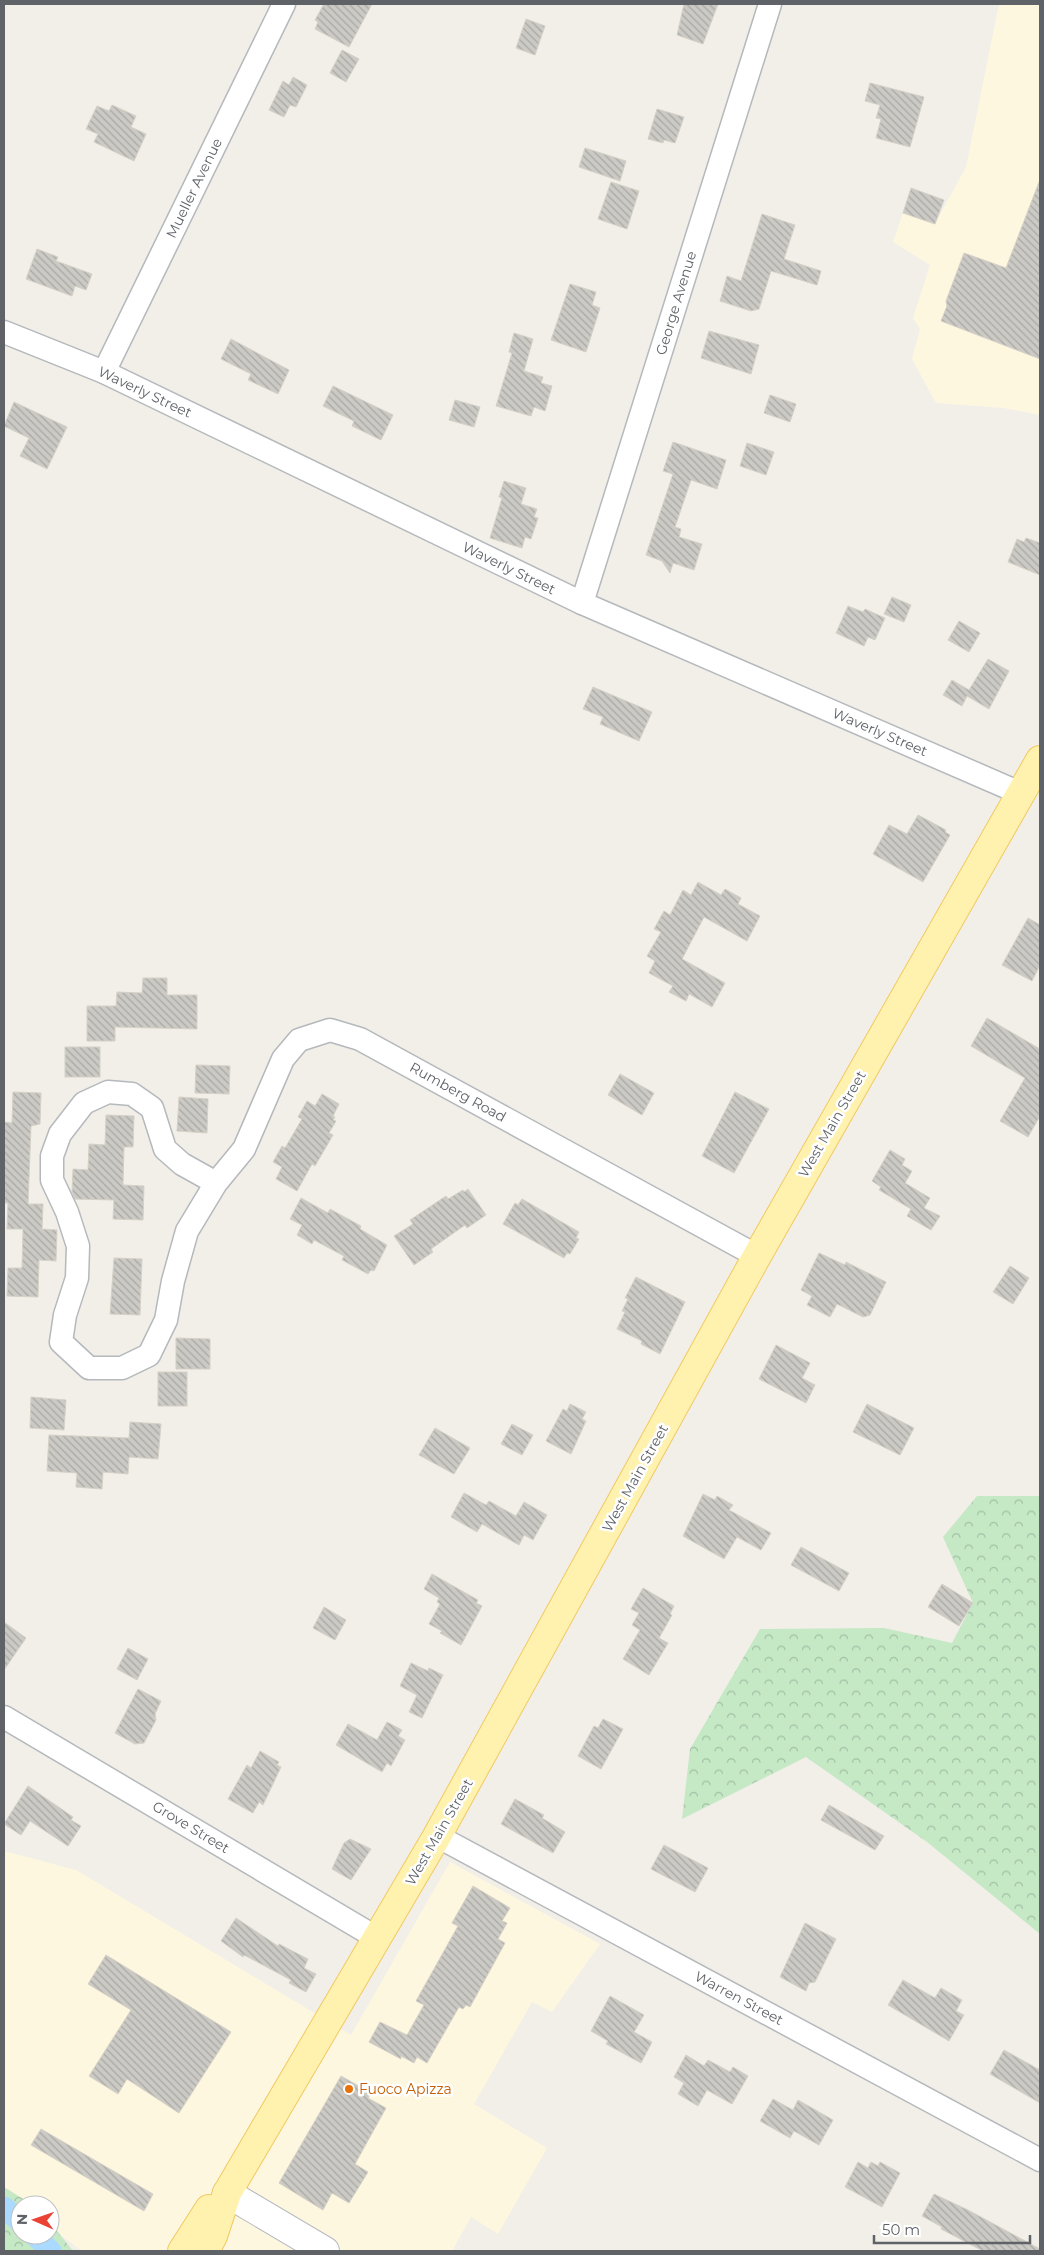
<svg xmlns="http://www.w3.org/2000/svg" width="1044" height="2255" viewBox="0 0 1044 2255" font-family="Montserrat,sans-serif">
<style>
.commercial{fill:#fef7e0}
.forest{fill:url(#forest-crowns)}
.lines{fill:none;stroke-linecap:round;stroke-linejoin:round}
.canal{stroke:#aadaff;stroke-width:21}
.building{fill:url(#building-back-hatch);stroke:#d6d1c6}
.street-casing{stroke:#b5b8bc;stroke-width:25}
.secondary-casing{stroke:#b6babf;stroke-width:30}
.primary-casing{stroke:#f2c960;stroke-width:30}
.street{stroke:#fff;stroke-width:22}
.secondary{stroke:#fff;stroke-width:28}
.primary{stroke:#fff2af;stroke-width:28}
.food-dot{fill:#e8710a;stroke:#fff;stroke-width:2}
.labels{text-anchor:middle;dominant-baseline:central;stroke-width:5;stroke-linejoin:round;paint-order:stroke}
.street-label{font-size:14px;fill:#5f6368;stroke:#fff}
.food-label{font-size:14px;fill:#c56008;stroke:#fff;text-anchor:start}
</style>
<defs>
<pattern id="forest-crowns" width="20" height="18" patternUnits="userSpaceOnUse" patternTransform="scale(1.25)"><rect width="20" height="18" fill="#c5e8c5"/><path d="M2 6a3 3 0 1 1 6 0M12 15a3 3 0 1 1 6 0" fill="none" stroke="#a3c0a4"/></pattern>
<pattern id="building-back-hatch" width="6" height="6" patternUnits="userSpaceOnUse" patternTransform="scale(1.25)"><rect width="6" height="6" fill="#cccac5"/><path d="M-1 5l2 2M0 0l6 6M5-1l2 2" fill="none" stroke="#a9a8a4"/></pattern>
</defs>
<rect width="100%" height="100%" fill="#f1efe8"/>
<!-- commercial -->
<g class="commercial">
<polygon points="999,4 1040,4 1040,415 1004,408 936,403 912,359 920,329 913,318 930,265 893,242 903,213 935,224 966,167"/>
<polygon points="4,1851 76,1870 351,2035 450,1862 600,1944 552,2012 532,2002 474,2104 547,2148 498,2234 471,2217 452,2251 82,2251 50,2227 50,2205 22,2205 4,2191"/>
</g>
<!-- forest -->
<g class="forest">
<polygon points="977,1496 1040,1496 1040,1934 927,1842 806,1757 682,1819 690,1749 760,1629 884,1628 952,1643 973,1603 943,1537"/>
<polygon points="4,2187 33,2205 20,2205 20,2235 50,2235 50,2222 73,2251 4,2251"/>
</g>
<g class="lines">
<!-- canal -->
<g class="canal">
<polyline points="4,2207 20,2222"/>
<polyline points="34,2235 51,2251"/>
</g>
</g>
<!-- building -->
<g class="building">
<polygon points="324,4 372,4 349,47 315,29 318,22 315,20"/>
<polygon points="684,4 718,4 703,44 677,35"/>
<polygon points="526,19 545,26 535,55 516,48"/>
<polygon points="342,50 359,59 346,82 330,73"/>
<polygon points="293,77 307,85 296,107 290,105 284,117 269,110 283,81 289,85"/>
<polygon points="870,83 924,97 910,147 876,138 881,119 876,118 880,105 865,101"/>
<polygon points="112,105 136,116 131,127 146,134 134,161 94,142 98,134 86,129 97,106 109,111"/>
<polygon points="657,109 684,117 675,143 664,140 663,143 648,139"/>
<polygon points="585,148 626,161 620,181 579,167"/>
<polygon points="611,182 639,191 627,229 598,219"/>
<polygon points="1039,182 1040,182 1040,359 941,321 947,306 946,301 964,253 1006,268"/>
<polygon points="911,188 944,200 935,224 903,213"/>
<polygon points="762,214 795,225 784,259 821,271 817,285 771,271 759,309 751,311 720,301 727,276 741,281"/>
<polygon points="37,249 58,257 56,261 92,274 86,290 75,286 72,296 26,279"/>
<polygon points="570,284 596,292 592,305 600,308 586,352 551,340"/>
<polygon points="709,331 759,345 751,374 701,358"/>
<polygon points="514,333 533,339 524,371 543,377 541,383 552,386 545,411 534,407 531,416 496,406 512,353 509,352"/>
<polygon points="231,339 289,370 278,394 248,380 251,374 221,359"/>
<polygon points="333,386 393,415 381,440 352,426 354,421 323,406"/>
<polygon points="770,395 796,404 790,422 764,413"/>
<polygon points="455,400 480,407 474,427 449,420"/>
<polygon points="14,402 67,427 47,469 20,456 29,438 4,426"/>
<polygon points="673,442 726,460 717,489 691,480 675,527 681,529 679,537 702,544 694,570 673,563 670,573 662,561 646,555 673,474 663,471"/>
<polygon points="747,443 774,452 766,475 740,466"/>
<polygon points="504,481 526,488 521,504 537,509 534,517 538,518 531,539 525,537 522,548 490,538 502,498 499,497"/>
<polygon points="1026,538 1040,543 1040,575 1008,562 1017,539 1024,542"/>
<polygon points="892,597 911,605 904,622 884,614"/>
<polygon points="848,606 863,612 865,609 885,618 875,640 868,637 864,646 836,633"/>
<polygon points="959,621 980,633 969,652 948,640"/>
<polygon points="988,659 1009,671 989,709 967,696 962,706 943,695 952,680 969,690"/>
<polygon points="593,687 652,712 639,741 600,724 603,717 583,709"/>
<polygon points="918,815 946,830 945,832 950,835 923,882 873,854 889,825 907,834"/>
<polygon points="698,882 721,895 725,889 741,898 738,904 760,916 747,941 704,917 682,959 725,983 712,1007 689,994 686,1001 669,992 673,986 649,973 655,961 647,956 661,932 654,929 664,911 670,915 683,890 691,895"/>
<polygon points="1028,918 1040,925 1040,965 1032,981 1002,965"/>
<polygon points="143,978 167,978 167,995 197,995 197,1029 115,1027 115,1041 87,1041 87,1006 116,1006 117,992 142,993"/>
<polygon points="987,1018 1040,1049 1040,1116 1028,1137 1000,1121 1025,1078 971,1046"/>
<rect x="65" y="1047" width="35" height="30"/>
<polygon points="196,1065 230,1066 229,1094 195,1093"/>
<polygon points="620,1074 654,1093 642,1115 608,1095"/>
<polygon points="13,1092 41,1093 40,1124 31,1126 28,1204 43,1204 42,1229 57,1230 56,1261 39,1260 38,1297 7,1296 8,1268 22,1268 23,1229 7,1229 8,1203 4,1203 4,1122 12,1123"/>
<polygon points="735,1092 769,1109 734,1173 702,1156"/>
<polygon points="322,1094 339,1104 333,1116 335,1117 333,1120 336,1121 329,1133 333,1135 315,1166 312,1164 297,1191 276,1179 282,1167 273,1162 282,1146 285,1148 302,1119 298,1117 307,1101 315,1106"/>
<polygon points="179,1097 208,1099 207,1133 177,1131"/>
<polygon points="106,1115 134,1116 133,1147 124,1147 123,1185 144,1186 143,1220 113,1219 114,1200 75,1199 72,1192 73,1169 88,1170 89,1144 105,1145"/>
<polygon points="890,1150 905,1159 902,1165 912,1171 905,1183 930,1198 924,1208 940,1216 931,1230 907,1216 911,1209 879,1190 881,1187 872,1181"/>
<polygon points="468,1189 486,1215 467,1228 465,1225 431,1249 433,1252 414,1265 394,1236 413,1224 410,1220 446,1196 448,1199 463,1190 464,1192"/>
<polygon points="301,1198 328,1213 330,1209 361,1226 360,1229 387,1245 374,1271 371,1270 368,1274 342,1260 344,1256 314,1240 312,1244 297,1235 302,1225 290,1219"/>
<polygon points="522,1199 579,1232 576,1238 579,1239 570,1254 567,1253 564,1258 503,1224 515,1203 518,1205"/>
<polygon points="819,1253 845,1265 846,1262 886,1282 870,1315 863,1317 837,1304 830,1317 807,1305 812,1296 801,1290"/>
<polygon points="114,1258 142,1259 140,1315 110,1314"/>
<polygon points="1010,1266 1029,1278 1013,1304 993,1292"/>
<polygon points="636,1277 685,1302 660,1354 641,1344 642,1341 617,1329 625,1312 622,1311 628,1299 625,1298"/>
<polygon points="176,1338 210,1339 210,1369 176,1369"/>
<polygon points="776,1345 810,1363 802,1378 815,1385 806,1403 759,1379"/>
<rect x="158" y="1372" width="29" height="34"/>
<polygon points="31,1397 66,1400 64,1430 30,1428"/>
<polygon points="570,1404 586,1412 582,1419 586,1421 571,1454 546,1441 563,1409 567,1411"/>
<polygon points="867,1404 914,1428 900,1455 853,1432"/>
<polygon points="130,1422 161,1424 158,1459 129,1457 128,1474 103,1472 102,1489 76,1487 77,1473 47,1471 49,1435 129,1438"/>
<polygon points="512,1424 533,1435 522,1455 501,1444"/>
<polygon points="435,1428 470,1448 454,1474 419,1455"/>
<polygon points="464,1493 486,1505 489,1501 516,1516 524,1502 547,1515 533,1540 524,1535 519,1545 482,1524 477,1532 451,1517"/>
<polygon points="703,1494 715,1500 717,1496 733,1505 729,1510 771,1533 761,1550 737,1537 724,1559 683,1536"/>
<polygon points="801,1547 849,1573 839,1591 791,1565"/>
<polygon points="432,1574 478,1600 476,1603 482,1606 461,1645 440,1633 442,1631 429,1624 440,1604 437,1602 439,1598 424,1589"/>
<polygon points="942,1584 973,1603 959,1626 928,1607"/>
<polygon points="643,1588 674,1606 670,1614 672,1615 659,1638 668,1643 649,1675 623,1659 640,1630 632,1625 639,1613 631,1609"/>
<polygon points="324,1607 346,1620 335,1640 313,1628"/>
<polygon points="4,1622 26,1638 4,1670"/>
<polygon points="128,1648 148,1659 137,1680 117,1669"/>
<polygon points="411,1663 428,1671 429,1668 443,1675 422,1718 409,1712 417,1695 400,1686"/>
<polygon points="138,1689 161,1701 155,1714 156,1720 144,1743 135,1744 115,1733"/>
<polygon points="603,1719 623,1729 601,1769 578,1756 594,1726 598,1728"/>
<polygon points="387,1722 402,1730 398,1736 405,1740 391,1766 387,1763 382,1772 336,1745 348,1724 377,1740"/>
<polygon points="260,1751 279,1762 277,1765 281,1767 263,1805 259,1802 253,1813 228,1799 247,1765 251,1768"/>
<polygon points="28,1786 73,1817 71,1820 81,1826 68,1846 30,1821 21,1835 4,1824"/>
<polygon points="515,1799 544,1815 542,1818 565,1832 553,1853 501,1824"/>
<polygon points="829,1805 884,1836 875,1850 821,1820"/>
<polygon points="350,1839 371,1849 351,1880 332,1869 344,1843"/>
<polygon points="664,1845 708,1868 695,1892 651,1869"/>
<polygon points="473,1886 510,1908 502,1921 507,1923 498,1939 505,1943 470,2007 466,2005 463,2009 459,2007 427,2063 417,2057 414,2063 401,2056 401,2059 369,2042 380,2022 407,2035 424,2005 416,2001 458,1926 452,1923"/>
<polygon points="236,1918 278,1946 279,1944 308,1959 304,1968 316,1974 306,1992 289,1983 291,1980 244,1955 243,1957 221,1941"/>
<polygon points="805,1923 836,1939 815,1982 809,1983 806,1991 780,1977"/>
<polygon points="106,1955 231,2032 179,2113 127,2079 118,2094 89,2076 131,2010 88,1984"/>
<polygon points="903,1980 935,1998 941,1988 962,2000 956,2011 964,2015 949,2041 888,2005"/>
<polygon points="610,1996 644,2015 634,2032 652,2042 641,2063 606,2044 608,2041 591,2031"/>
<polygon points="1004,2050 1040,2070 1040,2103 990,2074"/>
<polygon points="686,2055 704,2066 708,2060 730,2072 733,2067 748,2076 732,2104 707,2090 698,2106 678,2094 684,2083 674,2077"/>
<polygon points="341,2076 371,2093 368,2098 386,2108 355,2164 368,2172 349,2203 332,2193 323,2210 279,2183"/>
<polygon points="773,2099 793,2110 798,2100 833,2120 819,2145 794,2131 790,2138 760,2121"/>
<polygon points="41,2129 153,2194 144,2211 31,2145"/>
<polygon points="858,2162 868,2168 871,2162 878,2166 880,2162 900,2173 882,2207 845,2187"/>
<polygon points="934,2194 968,2210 1040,2249 1040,2251 983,2251 941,2229 942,2227 922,2216"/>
</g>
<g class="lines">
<!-- street casing -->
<g class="street-casing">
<g id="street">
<polyline points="4,332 104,372 582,603 1020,793"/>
<polyline points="104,372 284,4"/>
<polyline points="582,603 770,4"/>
<polyline points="216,1183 182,1164 165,1149 152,1108 132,1094 108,1092 84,1103 60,1134 52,1156 52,1180 67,1212 78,1246 77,1278 65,1315 61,1342 89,1368 122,1368 149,1355 166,1320 173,1281 187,1231 216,1183 244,1149 283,1059 299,1040 330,1030 360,1039 757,1256"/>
<polyline points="4,1717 377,1938"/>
<polyline points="437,1836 1040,2160"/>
</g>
</g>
<!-- secondary casing -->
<g class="secondary-casing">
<polyline id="secondary" points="227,2193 325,2251"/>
</g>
<!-- primary casing -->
<g class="primary-casing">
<g id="primary">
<polyline points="182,2251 209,2209"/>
<polyline points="205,2251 213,2236 227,2193 437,1836 757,1256 1040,760"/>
</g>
</g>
<!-- street -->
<use href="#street" class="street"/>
<!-- secondary -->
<use href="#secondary" class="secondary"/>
<!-- primary -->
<use href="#primary" class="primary"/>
</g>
<!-- markers -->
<circle class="food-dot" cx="349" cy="2089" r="5"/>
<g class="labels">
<!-- street labels -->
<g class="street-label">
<text transform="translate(194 188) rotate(-64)">Mueller Avenue</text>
<text transform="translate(676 303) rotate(-73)">George Avenue</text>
<text transform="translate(145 392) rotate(25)">Waverly Street</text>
<text transform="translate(509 568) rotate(26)">Waverly Street</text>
<text transform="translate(880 732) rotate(23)">Waverly Street</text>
<text transform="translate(458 1092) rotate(29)">Rumberg Road</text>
<text transform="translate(832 1124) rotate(-60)">West Main Street</text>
<text transform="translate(635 1478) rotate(-61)">West Main Street</text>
<text transform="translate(191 1827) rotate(31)">Grove Street</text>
<text transform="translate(439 1832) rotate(-60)">West Main Street</text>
<text transform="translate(739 1998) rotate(28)">Warren Street</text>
</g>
<!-- food labels -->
<g class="food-label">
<text x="359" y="2089">Fuoco Apizza</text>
</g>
</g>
<!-- border -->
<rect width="1044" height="2255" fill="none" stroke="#5f6368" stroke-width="10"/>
<!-- north arrow -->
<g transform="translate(35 2220) rotate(272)"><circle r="24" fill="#ffffff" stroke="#bfc1c3"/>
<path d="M0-4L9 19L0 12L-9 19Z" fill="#ea4335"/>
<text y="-8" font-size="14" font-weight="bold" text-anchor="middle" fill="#5f6368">N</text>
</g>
<!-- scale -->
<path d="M874 2235v8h156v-8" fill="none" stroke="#5f6368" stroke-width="2.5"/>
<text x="882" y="2235" font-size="15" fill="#5f6368" stroke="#ffffff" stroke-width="4" paint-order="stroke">50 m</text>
</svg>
